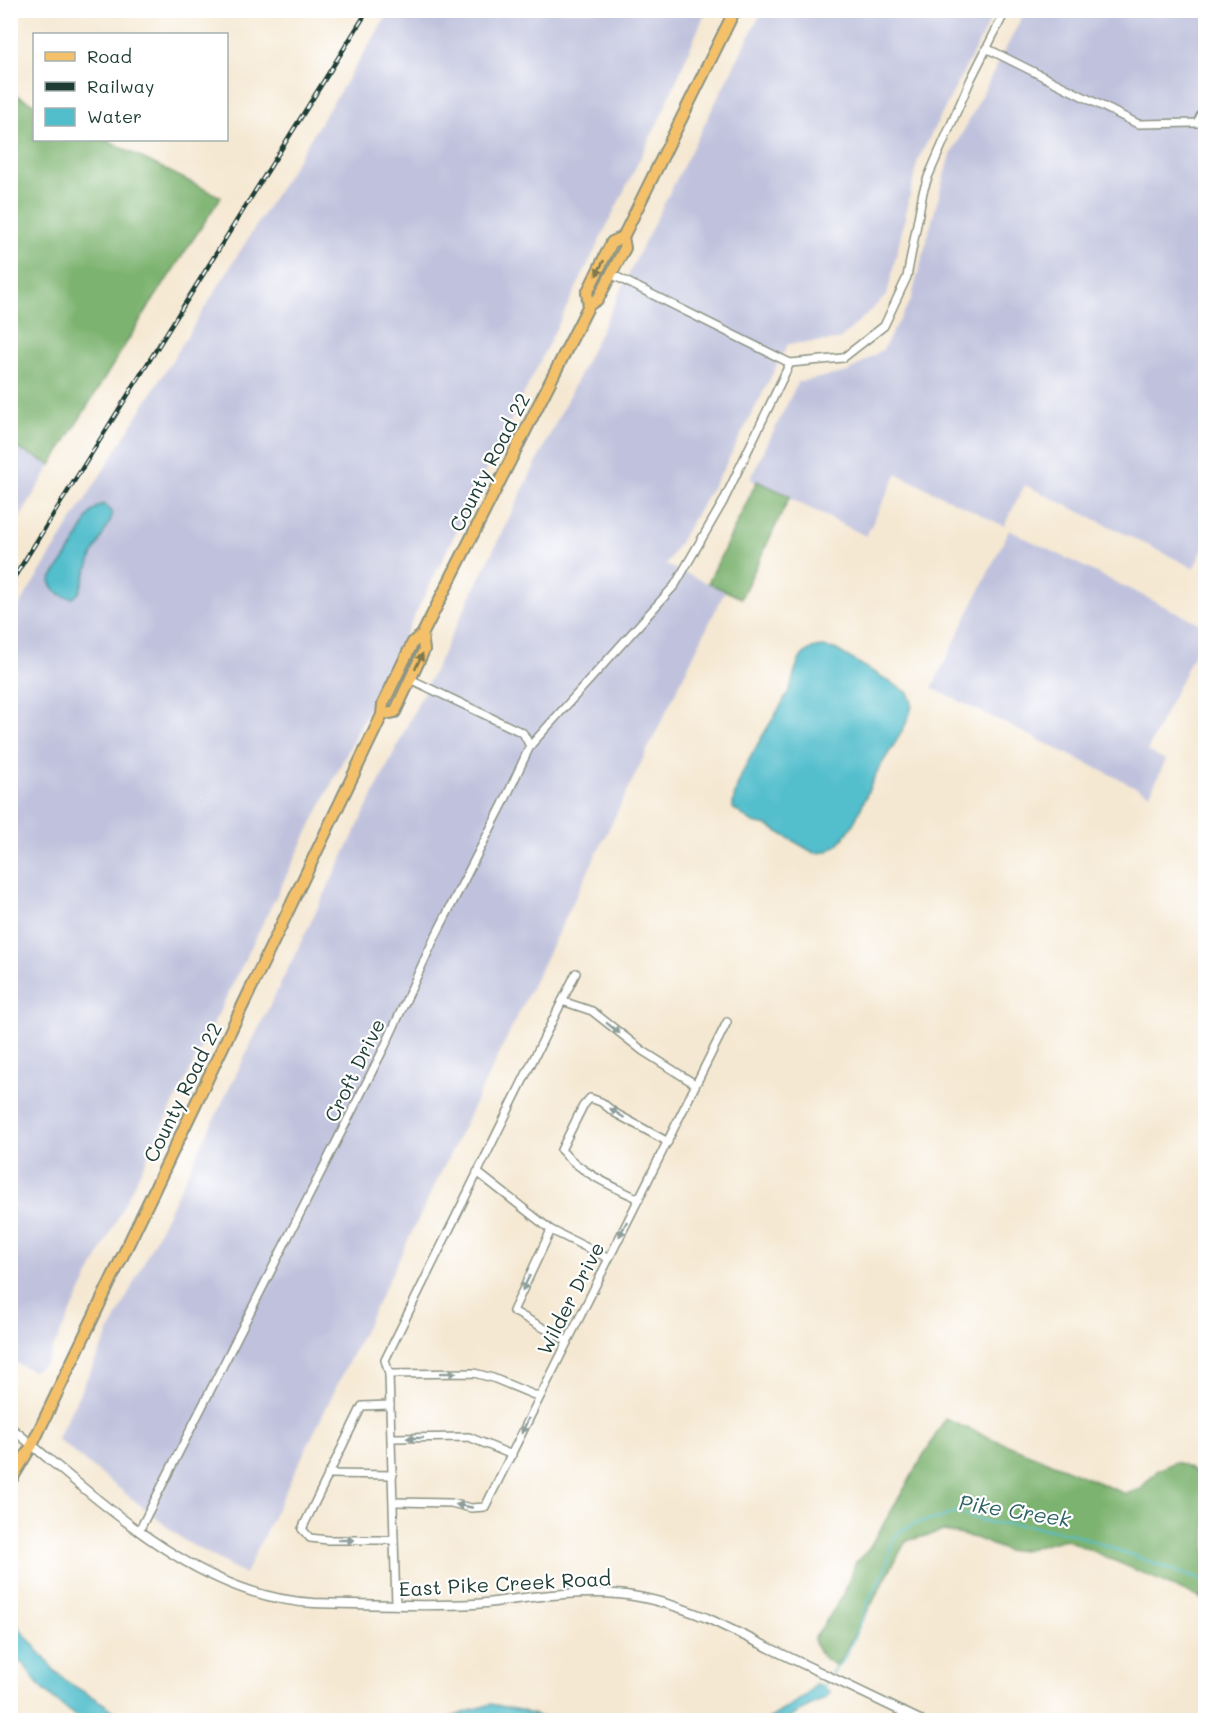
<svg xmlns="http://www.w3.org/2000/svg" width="1216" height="1731" viewBox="0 0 1216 1731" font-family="Mali,sans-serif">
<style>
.industrial{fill:#c0c2dd}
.forest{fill:#7db36f;stroke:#4e7852;stroke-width:1.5}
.water{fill:#52becc;stroke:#387e80;stroke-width:1.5}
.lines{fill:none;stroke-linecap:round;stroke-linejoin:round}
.stream{stroke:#52becc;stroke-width:2}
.minor-casing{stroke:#8a9283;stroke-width:10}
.tertiary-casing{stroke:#8a9283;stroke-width:11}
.primary-casing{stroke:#8a9283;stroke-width:14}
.minor{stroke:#fff;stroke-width:7}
.tertiary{stroke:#fff;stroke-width:8}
.primary{stroke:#f4c16a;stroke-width:10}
.rail-casing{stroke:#1f3d34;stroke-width:4.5}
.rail{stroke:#fff;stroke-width:2;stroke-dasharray:7;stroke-linecap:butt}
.oneway{fill:#7f784c}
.oneway2{fill:#8f9e9a}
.labels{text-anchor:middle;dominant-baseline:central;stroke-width:4.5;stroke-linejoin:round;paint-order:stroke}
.street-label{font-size:20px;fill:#1f3d34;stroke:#fff}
.water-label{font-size:21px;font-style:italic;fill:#2e6462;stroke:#fff}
</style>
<rect width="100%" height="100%" fill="#fff"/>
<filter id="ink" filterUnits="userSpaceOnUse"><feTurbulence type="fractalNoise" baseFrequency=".0167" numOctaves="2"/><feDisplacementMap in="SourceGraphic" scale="12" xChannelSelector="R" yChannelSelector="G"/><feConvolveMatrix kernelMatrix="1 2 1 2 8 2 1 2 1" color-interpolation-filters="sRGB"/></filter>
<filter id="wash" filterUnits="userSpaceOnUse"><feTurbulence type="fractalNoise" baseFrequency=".008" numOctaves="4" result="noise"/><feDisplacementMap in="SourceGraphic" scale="24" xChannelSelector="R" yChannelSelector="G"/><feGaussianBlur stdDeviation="1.35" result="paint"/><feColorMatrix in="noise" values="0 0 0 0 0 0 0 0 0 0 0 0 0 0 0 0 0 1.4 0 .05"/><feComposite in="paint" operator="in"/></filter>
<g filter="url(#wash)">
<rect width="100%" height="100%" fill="#f5e8d2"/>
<!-- industrial -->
<g class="industrial">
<polygon points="390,11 706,11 662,114 46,1363 33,1371 10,1360 10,620"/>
<polygon points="762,11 995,11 918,160 887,295 839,340 788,344 725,466 666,565 725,591 245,1574 185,1541 57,1439 646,239"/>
<polygon points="1025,11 1205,11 1206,543 1194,568 1025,485 1004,526 897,474 866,536 750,479 798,382 848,372 883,349 911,300 948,161"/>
<polygon points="11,445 51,465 11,533"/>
<polygon points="1009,530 1205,626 1205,631 1147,751 1166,760 1150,794 932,688"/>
</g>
<!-- forest -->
<g class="forest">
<polygon points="10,92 34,104 34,140 106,140 221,197 146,311 51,465 11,445"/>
<polygon points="757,481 790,496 741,598 708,583"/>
<path d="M945,1419L1126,1494L1140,1489L1158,1470L1175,1462C1189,1466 1197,1470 1206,1483L1205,1606L1202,1599L1065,1539L1029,1549L1007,1551L975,1538L944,1531L906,1541L837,1666C824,1659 818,1654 814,1639L843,1596L856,1562L869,1549Z"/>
</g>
<!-- water -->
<g class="water">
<path d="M104,504L112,512L111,519L92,556L79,593L73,598C62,597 54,592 50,581L52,577C60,566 69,553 76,541C85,528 87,509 104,504Z"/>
<path d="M822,647L835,649L907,692C911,698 913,702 911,709C905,733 887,753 876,774C865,796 857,825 839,843C831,851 825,853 814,853L768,826L753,823L733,808C733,775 773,722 789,691C794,680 794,666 802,656C808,649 812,648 822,647Z"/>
<polygon points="11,1618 55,1671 69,1683 106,1705 125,1720 80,1720 51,1697 36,1682 24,1664 11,1659"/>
<polygon points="816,1684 830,1692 826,1698 803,1709 788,1720 767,1720 805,1696"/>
<polygon points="491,1704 520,1710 549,1720 442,1720"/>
</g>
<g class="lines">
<!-- stream -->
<polyline class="stream" points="822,1688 835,1668 844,1659 863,1618 867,1604 886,1568 893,1540 900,1531 919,1522 941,1518 955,1512 991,1523 1025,1525 1073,1534 1206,1582"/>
</g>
</g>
<g filter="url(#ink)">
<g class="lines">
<!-- minor casing -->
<g class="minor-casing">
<g id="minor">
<polyline points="700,12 701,10"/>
<polyline points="986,48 1138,124 1197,123 1206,105"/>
<polyline points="611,274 790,363 843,358 884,326 907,277 923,192 928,177 971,79 1006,10"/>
<polyline points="530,746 675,585 723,502 790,363"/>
<polyline points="562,1001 592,1011 643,1051 695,1084"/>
<polyline points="477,1172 551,1230 608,1258"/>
<path d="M639,1199C612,1186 581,1173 561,1150L583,1106L590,1098L601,1102L615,1113L668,1142"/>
<polyline points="551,1230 513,1311 567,1341"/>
<polyline points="389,1374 474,1373 493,1378 539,1397"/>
<polyline points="390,1405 362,1406 302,1529 310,1538 328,1540 394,1540"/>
<polyline points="392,1438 469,1437 512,1455"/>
<polyline points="328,1474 393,1475"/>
<polyline points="394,1502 451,1503 471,1508 485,1507 727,1022"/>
<polyline points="139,1531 385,1046 434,939 503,804 530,746 523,733 410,679"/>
<polyline points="396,1605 389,1374 385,1360 576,973"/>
</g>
</g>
<!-- tertiary casing -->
<g class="tertiary-casing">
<path id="tertiary" d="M10,1427C97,1497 197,1598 314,1603C367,1604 420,1607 474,1604C493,1603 513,1599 532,1597C602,1589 641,1591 707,1618L920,1720"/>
</g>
<!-- primary casing -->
<g class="primary-casing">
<g id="primary">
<polyline points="589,305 587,293 612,242 623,237 735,10"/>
<polyline points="382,715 395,712 424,650 422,635"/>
<polyline points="10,1482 32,1445 382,715 383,704 413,642 422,635 589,305 598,299 625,248 623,237"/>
</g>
</g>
<!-- minor -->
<use href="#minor" class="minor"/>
<!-- tertiary -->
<use href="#tertiary" class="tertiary"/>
<!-- primary -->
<use href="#primary" class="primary"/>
<!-- rail casing -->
<g class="rail-casing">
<polyline id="rail" points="10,584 368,10"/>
</g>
<!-- rail -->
<use href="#rail" class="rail"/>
</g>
<!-- one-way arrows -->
<defs><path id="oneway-solid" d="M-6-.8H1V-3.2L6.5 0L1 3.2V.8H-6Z" transform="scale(1.5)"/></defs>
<g class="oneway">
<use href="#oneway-solid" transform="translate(600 268) rotate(116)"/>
<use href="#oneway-solid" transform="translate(419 661) rotate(-64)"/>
</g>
<g class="oneway2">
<use href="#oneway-solid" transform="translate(613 1028) rotate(39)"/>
<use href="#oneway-solid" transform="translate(617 1113) rotate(-147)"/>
<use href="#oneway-solid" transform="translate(623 1229) rotate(117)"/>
<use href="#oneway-solid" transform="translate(526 1283) rotate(116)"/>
<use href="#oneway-solid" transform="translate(448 1373) rotate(-1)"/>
<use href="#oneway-solid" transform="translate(525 1426) rotate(115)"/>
<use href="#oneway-solid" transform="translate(415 1438) rotate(179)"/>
<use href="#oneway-solid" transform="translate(464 1506) rotate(-169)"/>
<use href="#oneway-solid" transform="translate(346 1540)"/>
</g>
</g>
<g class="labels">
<!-- street labels -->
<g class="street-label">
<text transform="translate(489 462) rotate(-63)">County Road 22</text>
<text transform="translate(354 1070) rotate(-64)">Croft Drive</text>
<text transform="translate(182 1092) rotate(-64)">County Road 22</text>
<text transform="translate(570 1298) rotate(-63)">Wilder Drive</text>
<text transform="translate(505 1583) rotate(-3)">East Pike Creek Road</text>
</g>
<!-- water labels -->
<g class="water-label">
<text transform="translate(1015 1510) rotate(9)">Pike Creek</text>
</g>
</g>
<!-- margin -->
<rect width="1216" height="1731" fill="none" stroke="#fff" stroke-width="36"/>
<!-- legend -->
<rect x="33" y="33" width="195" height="108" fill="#ffffff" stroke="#a5b1ae" stroke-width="1.5"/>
<rect x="45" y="52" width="30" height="9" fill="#f4c16a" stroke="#a5b1ae" stroke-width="1.5"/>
<text x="87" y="63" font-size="18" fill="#1f3d34">Road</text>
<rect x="45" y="82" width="30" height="9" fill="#1f3d34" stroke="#a5b1ae" stroke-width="1.5"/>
<text x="87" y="93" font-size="18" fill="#1f3d34">Railway</text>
<rect x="45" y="108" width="30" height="18" fill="#52becc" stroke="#a5b1ae" stroke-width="1.5"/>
<text x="87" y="123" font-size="18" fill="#1f3d34">Water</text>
</svg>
